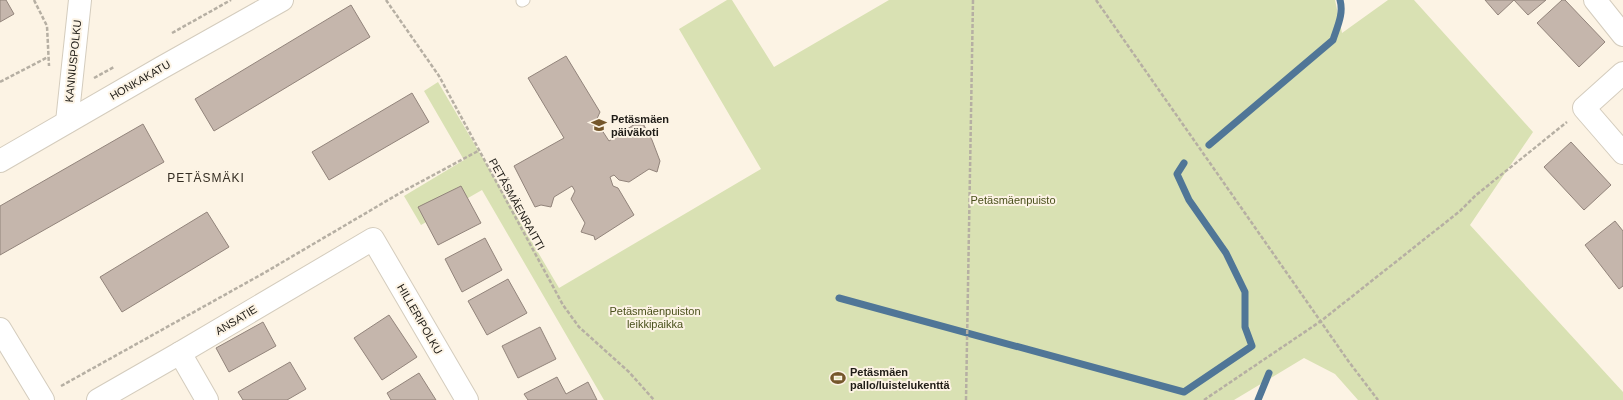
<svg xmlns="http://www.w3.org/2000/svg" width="1623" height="400" viewBox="0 0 1623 400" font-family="Arial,sans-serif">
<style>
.green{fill:#d9e1b3}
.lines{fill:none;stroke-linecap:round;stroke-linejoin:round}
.stream{stroke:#507697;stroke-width:7}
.building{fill:#c5b6ac;stroke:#92847b}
.service-casing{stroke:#d4ccbd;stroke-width:13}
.minor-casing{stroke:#d4ccbd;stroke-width:24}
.tertiary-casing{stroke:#d4ccbd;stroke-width:24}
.path{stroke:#b6afa3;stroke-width:2.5;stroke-dasharray:4 2;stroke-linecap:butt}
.service{stroke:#fff;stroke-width:11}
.minor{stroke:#fff;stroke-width:22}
.tertiary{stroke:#fff;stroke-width:22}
.labels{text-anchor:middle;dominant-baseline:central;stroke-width:4;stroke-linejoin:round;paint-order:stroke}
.street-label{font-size:11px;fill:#1f1c17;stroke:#fcf3e4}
.poi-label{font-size:11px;font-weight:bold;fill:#1f1c17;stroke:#fcf3e4;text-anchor:start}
.park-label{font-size:11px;fill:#4a501c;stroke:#fcf3e4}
.neighbourhood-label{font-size:12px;letter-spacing:1px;fill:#342d22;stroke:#fcf3e4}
</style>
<rect width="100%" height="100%" fill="#fcf3e4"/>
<!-- green -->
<polygon class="green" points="727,0 732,0 774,67 889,0 1335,0 1342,33 1388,0 1414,0 1533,132 1470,225 1623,392 1623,400 1358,400 1335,374 1304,358 1234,400 604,400 482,190 421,225 404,196 464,160 424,91 438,82 559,288 761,169 679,29"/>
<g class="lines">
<!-- stream -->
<g class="stream">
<path d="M1209,145L1333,40C1337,27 1344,14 1340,0"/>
<polyline points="839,298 1184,392 1252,346 1245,327 1245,292 1226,253 1189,200 1177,174 1184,163"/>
<polyline points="1258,400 1269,373"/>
</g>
</g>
<!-- building -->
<g class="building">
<polygon points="0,0 6,0 14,14 0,22"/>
<polygon points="1485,0 1514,0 1498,15"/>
<polygon points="1514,0 1546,0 1528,15"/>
<polygon points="1562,0 1565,0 1605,42 1579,67 1537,23"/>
<polygon points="351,5 370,37 214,131 195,99"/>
<polygon points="566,56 600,112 596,121 609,141 641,120 652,140 660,161 657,172 649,169 629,182 619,180 614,175 610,177 613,186 618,188 634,215 595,240 594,236 581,232 585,223 571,199 575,191 572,186 554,197 551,207 541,205 535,207 514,166 564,138 528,78"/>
<polygon points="412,93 429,122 329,180 312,152"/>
<polygon points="143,124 164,162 0,255 0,206"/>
<polygon points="1571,142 1611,185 1584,210 1544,167"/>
<polygon points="461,186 481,223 438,245 418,207"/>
<polygon points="207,212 229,247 122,312 100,277"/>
<polygon points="1615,221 1623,231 1623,286 1619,289 1585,245"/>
<polygon points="485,238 502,270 462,292 445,259"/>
<polygon points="508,279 527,313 487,335 468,301"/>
<polygon points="389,315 417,357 382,380 354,338"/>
<polygon points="263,322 276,346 229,372 216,348"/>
<polygon points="540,327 556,359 518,378 502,346"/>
<polygon points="290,362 306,389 287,400 243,400 238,392"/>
<polygon points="419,373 436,400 391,400 387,393"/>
<polygon points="557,377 566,394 588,382 597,400 528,400 524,394"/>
</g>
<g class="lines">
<!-- service casing -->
<g class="service-casing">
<polyline id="service" points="522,1 524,0"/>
</g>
<!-- minor casing -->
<g class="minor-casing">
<g id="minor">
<polyline points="1595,0 1623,35"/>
<polyline points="1623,73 1584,108 1623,153"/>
<polyline points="67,122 80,0"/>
<polyline points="0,329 43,400"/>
<polyline points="180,353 207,400"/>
<polyline points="98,400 180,353 373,239 467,400"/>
</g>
</g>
<!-- tertiary casing -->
<g class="tertiary-casing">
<polyline id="tertiary" points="0,161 161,68 282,0"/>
</g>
<!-- path -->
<g class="path">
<polyline points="34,0 47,26 49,66"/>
<polyline points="386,0 439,76 563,305 579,327 629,372 654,400"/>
<polyline points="1096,0 1349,362 1378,400"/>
<polyline points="172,33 231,0"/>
<polyline points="94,78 114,67"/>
<polyline points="0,82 48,57"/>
<polyline points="61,386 264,273 400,193 478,151"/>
<polyline points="966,400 973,0"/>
<polyline points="1204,400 1321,321 1460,211 1476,195 1567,122"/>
</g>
<!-- service -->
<use href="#service" class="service"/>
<!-- minor -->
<use href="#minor" class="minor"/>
<!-- tertiary -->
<use href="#tertiary" class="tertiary"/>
</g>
<!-- icons -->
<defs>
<g id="school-bare" transform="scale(1.2)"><path d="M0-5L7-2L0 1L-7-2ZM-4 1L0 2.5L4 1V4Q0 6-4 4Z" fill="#75572b" stroke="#fcf3e4" stroke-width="2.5" paint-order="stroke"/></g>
<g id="stadium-bare" transform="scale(1.2)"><path d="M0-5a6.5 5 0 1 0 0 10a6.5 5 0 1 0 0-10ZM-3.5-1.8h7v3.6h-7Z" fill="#75572b" stroke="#fcf3e4" stroke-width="2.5" paint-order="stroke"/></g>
</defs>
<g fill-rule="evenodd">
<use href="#school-bare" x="599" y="125"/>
<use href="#stadium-bare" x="838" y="378"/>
</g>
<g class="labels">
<!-- street labels -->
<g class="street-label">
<text transform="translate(73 61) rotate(-84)">KANNUSPOLKU</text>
<text transform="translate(140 80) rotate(-30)">HONKAKATU</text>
<text transform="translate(517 204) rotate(61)">PETÄSMÄENRAITTI</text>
<text transform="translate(420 319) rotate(60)">HILLERIPOLKU</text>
<text transform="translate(236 320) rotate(-31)">ANSATIE</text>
</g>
<!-- poi labels -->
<g class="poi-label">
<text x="611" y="119">Petäsmäen<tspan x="611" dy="13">päiväkoti</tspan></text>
<text x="850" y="372">Petäsmäen<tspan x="850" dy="13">pallo/luistelukenttä</tspan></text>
</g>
<!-- park labels -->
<g class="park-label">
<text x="1013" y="200">Petäsmäenpuisto</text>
<text x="655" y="311">Petäsmäenpuiston<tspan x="655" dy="13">leikkipaikka</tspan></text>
</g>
<!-- neighbourhood labels -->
<g class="neighbourhood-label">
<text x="206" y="178">PETÄSMÄKI</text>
</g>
</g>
</svg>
